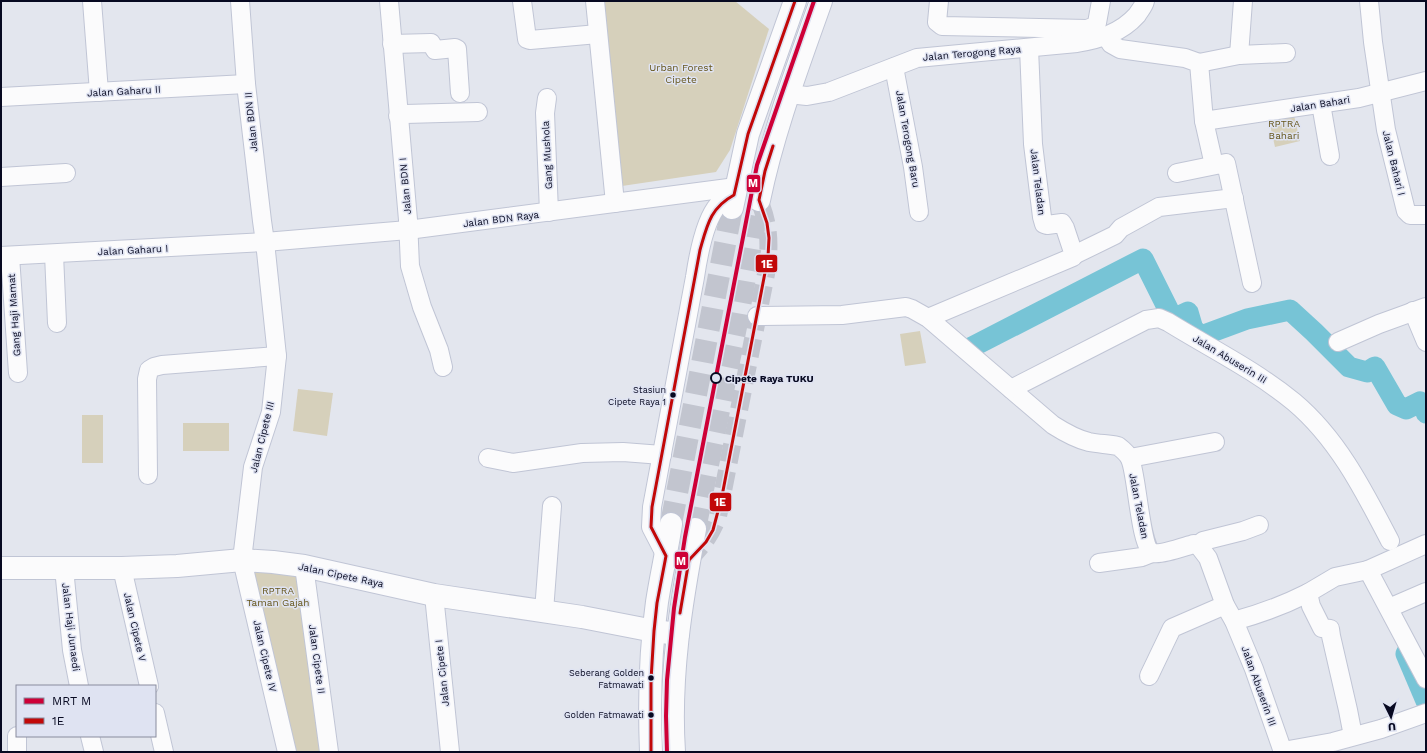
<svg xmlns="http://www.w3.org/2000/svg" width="1427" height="753" viewBox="0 0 1427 753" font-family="'Work Sans',sans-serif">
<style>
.green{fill:#d6d0bb}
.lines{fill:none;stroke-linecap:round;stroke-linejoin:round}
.river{stroke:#77c4d6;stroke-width:21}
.minor-tunnel{stroke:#c2c5cf;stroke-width:18;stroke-dasharray:18 9;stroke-linecap:butt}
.major-tunnel{stroke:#c2c5cf;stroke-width:22;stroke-dasharray:22 11;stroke-linecap:butt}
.minor-casing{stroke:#c0c5d5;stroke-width:20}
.major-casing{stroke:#c0c5d5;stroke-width:24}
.minor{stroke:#fbfbfc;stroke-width:18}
.major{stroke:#fbfbfc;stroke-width:22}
.bus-1-casing{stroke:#dfe3f2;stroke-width:6}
.bus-1{stroke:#c20809;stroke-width:3}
.metro-1-casing{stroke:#dfe3f2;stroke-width:7}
.metro-1{stroke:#ce0037;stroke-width:4}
.stop-dot{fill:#dfe3f2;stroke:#070921;stroke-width:2}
.bus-dot{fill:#070921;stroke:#dfe3f2;stroke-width:1.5}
.labels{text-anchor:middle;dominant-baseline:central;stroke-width:3;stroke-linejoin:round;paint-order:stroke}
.bus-label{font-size:9px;fill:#070921;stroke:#dfe3f2;text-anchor:end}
.street-label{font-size:10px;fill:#070921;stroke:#dfe3f2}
.park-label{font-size:10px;fill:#66561b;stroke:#dfe3f2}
.stop-label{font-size:10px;font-weight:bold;fill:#070921;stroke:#dfe3f2;text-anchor:start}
.line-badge{stroke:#dfe3f2;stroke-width:1.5}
.badge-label{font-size:11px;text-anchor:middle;font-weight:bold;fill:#fff}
</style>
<rect width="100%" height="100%" fill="#e3e6ee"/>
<!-- green -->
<g class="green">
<polygon points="603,1 735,1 769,29 730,150 716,172 622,186"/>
<polygon points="1293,111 1300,141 1275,147 1268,116"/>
<polygon points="920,331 926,363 905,366 900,334"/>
<polygon points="298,389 333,393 327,436 293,431"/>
<rect x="82" y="415" width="21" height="48"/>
<rect x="183" y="423" width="46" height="28"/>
<polygon points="244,564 300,569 325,752 290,752"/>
</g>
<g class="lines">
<!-- river -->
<g class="river">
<polyline points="970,348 1143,259 1173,319 1188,312 1193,329 1201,336 1247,319 1290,310 1314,332 1349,367 1367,372 1375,367 1397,405 1406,409 1420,402 1424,405 1426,413"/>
<polyline points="1406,654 1426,701"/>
</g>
<!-- minor-tunnel -->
<path class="minor-tunnel" d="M689,560C702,546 712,534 718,516L766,274C770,246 770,226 759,200"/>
<!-- major-tunnel -->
<g class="major-tunnel">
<polyline points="671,524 732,208"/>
<polyline points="695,529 738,317 759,200"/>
</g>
<!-- minor casing -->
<g class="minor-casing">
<g id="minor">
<polyline points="92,1 99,92"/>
<polyline points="240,1 246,84 262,221 265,242 277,356 271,412 253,467 242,560 287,752"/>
<polyline points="389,1 408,220 410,266 422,307 439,350 443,367"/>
<polyline points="522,1 527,39 530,40 598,34"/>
<polyline points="595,1 615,203"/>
<polyline points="939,1 937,22 942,26 1087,29 1095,26 1097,23 1101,1"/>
<polyline points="1369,1 1373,42 1386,130 1406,211 1410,215 1426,215"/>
<polyline points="1106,36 1111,44 1120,49 1185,58 1199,63 1204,121 1214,165"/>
<polyline points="392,44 431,43 435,50 455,48 457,49 460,93"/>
<polyline points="1239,55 1243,1"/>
<polyline points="1199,63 1239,55 1286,53"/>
<polyline points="894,67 913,167 919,212"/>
<path d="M788,94L807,96L829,92L917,58L1077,43C1100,39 1121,33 1137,15C1140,10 1144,6 1145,1"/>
<polyline points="1,97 246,84"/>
<polyline points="547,98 545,113 549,212"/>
<polyline points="1321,104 1330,156"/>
<polyline points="398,116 405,114 478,112"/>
<polyline points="1204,121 1359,98 1426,81"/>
<polyline points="1177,173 1226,163 1252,283"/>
<polyline points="1,177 66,173"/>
<polyline points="54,254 57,323"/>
<polyline points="1074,255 1115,235 1121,228 1159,207 1234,198"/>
<polyline points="1,256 265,242 408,230 736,187"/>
<polyline points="10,256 18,373"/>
<polyline points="1413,311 1426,342"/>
<path d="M757,316L842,315L906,307L912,309L928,318L1053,425C1064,432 1076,439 1089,442C1099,444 1108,444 1118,446C1122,449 1128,454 1130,459C1137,473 1140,548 1153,553C1161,555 1186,546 1194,544L1198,545"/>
<polyline points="928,318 1073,257 1074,255 1065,228 1062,223 1047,225 1044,224 1042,217 1033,144 1029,48"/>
<polyline points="1338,342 1379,324 1426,307"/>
<path d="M1011,389L1146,320L1159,318L1168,322C1210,348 1255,370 1294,402C1338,439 1364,491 1390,541"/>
<polyline points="488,458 513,463 582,453 623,452 662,455"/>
<polyline points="1130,458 1215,442"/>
<polyline points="148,475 147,379 149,370 154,367 162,365 277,356"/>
<polyline points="1198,545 1208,558 1225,605 1234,621 1254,669 1283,752"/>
<polyline points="1198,545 1203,541 1243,531 1259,525"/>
<path d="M666,556L651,527L652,507L695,277C698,257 704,221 718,205C722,200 728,198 734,195"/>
<polyline points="1099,563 1142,557 1152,553"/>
<polyline points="304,566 329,752"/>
<polyline points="64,568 72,650 79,686"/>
<polyline points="122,568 149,686"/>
<polyline points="1368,570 1426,544"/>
<polyline points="434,595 450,752"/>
<polyline points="1389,608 1426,592"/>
<polyline points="544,611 552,506"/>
<path d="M1234,621C1260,614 1284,605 1308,593"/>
<polyline points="1149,676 1172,628 1225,605"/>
<polyline points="155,713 164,752"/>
<polyline points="17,736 17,752"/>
<polyline points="90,736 94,752"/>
<polyline points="1353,736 1348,710 1331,636 1330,629 1322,628 1311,606 1308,593 1335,577 1368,570 1426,679"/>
<polyline points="1283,751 1333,742 1381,729 1426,713"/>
</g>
</g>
<!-- major casing -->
<g class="major-casing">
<g id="major">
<path d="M759,200C773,132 798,66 821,1"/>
<polyline points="732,208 748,134 795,1"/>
<polyline points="1,568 122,568 177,566 242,560 273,562 304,566 434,595 582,617 654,631 678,634"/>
<path d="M651,752C649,702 650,652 657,602C661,576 667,550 671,524"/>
<path d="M674,752C669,677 681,603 695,529"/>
</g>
</g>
<!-- minor -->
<use href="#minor" class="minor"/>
<!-- major -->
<use href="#major" class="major"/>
<!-- bus-1 casing -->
<g class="bus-1-casing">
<g id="bus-1">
<polyline points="680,613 689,560 706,542 713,530 722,496 768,257 769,238 767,223 759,200 765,171 773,146"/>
<path d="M651,752V680L654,631L657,603L666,556L651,527L652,507L700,250C707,226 710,208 734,195L748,134L795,1"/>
</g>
</g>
<!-- bus-1 -->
<use href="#bus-1" class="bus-1"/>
<!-- metro-1 casing -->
<g class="metro-1-casing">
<polyline id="metro-1" points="667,752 666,716 667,680 674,608 685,537 757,165 814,1"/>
</g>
<!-- metro-1 -->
<use href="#metro-1" class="metro-1"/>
</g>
<!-- markers -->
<circle class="stop-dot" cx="716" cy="378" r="5"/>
<g class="bus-dot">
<circle cx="673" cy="395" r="3.5"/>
<circle cx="651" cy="678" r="3.5"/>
<circle cx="651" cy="715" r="3.5"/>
</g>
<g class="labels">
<!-- bus labels -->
<g class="bus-label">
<text x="666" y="390">Stasiun<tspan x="666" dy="12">Cipete Raya 1</tspan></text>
<text x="644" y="673">Seberang Golden<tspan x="644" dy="12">Fatmawati</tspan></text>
<text x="644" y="715">Golden Fatmawati</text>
</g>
<!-- street labels -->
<g class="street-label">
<text transform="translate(972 53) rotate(-5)">Jalan Terogong Raya</text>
<text transform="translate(124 91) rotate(-3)">Jalan Gaharu II</text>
<text transform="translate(1320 104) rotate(-9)">Jalan Bahari</text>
<text transform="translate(251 122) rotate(-96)">Jalan BDN II</text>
<text transform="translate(908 139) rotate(80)">Jalan Terogong Baru</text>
<text transform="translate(547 155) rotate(-93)">Gang Mushola</text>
<text transform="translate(1394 163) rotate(76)">Jalan Bahari I</text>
<text transform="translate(1038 182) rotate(83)">Jalan Teladan</text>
<text transform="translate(405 186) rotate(-95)">Jalan BDN I</text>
<text transform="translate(501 219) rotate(-7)">Jalan BDN Raya</text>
<text transform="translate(133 250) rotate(-3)">Jalan Gaharu I</text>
<text transform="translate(14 315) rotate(-94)">Gang Haji Mamat</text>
<text transform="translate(1230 359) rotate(31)">Jalan Abuserin III</text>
<text transform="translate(262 437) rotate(-76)">Jalan Cipete III</text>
<text transform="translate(1139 506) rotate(79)">Jalan Teladan</text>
<text transform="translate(341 575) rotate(12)">Jalan Cipete Raya</text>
<text transform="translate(71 627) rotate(83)">Jalan Haji Junaedi</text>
<text transform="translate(135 627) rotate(77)">Jalan Cipete V</text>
<text transform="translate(265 656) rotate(77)">Jalan Cipete IV</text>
<text transform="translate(317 659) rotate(82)">Jalan Cipete II</text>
<text transform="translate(442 673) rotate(-96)">Jalan Cipete I</text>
<text transform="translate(1259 686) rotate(70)">Jalan Abuserin III</text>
</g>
<!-- park labels -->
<g class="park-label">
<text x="681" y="67">Urban Forest<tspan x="681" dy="12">Cipete</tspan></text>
<text x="1284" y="123">RPTRA<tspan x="1284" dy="12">Bahari</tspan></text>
<text x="278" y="590">RPTRA<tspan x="278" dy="12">Taman Gajah</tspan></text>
</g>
<!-- stop labels -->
<g class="stop-label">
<text x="725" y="378">Cipete Raya TUKU</text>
</g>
</g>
<g class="line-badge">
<rect x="746" y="174" width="15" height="19" rx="4" fill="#ce0037"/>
<rect x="755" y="254" width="23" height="19" rx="4" fill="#c20809"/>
<rect x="709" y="492" width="23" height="20" rx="4" fill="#c20809"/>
<rect x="674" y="551" width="15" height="19" rx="4" fill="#ce0037"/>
</g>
<g class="badge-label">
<text x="753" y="187">M</text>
<text x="767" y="268">1E</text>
<text x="720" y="506">1E</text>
<text x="681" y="565">M</text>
</g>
<!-- border -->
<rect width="1427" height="753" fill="none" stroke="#070921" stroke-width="4"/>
<!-- legend -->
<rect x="16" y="685" width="140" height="52" fill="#dfe3f2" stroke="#898c9e"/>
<rect x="24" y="698" width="20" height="6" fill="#ce0037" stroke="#898c9e"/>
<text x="52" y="705" font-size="12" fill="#070921">MRT M</text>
<rect x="24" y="718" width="20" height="6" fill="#c20809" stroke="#898c9e"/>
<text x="52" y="725" font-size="12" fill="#070921">1E</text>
<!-- north arrow -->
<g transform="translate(1391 717) rotate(175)" stroke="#dfe3f2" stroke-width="3" paint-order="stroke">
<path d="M0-3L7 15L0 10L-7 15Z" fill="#070921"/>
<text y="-6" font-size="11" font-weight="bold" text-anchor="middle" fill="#070921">U</text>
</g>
</svg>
